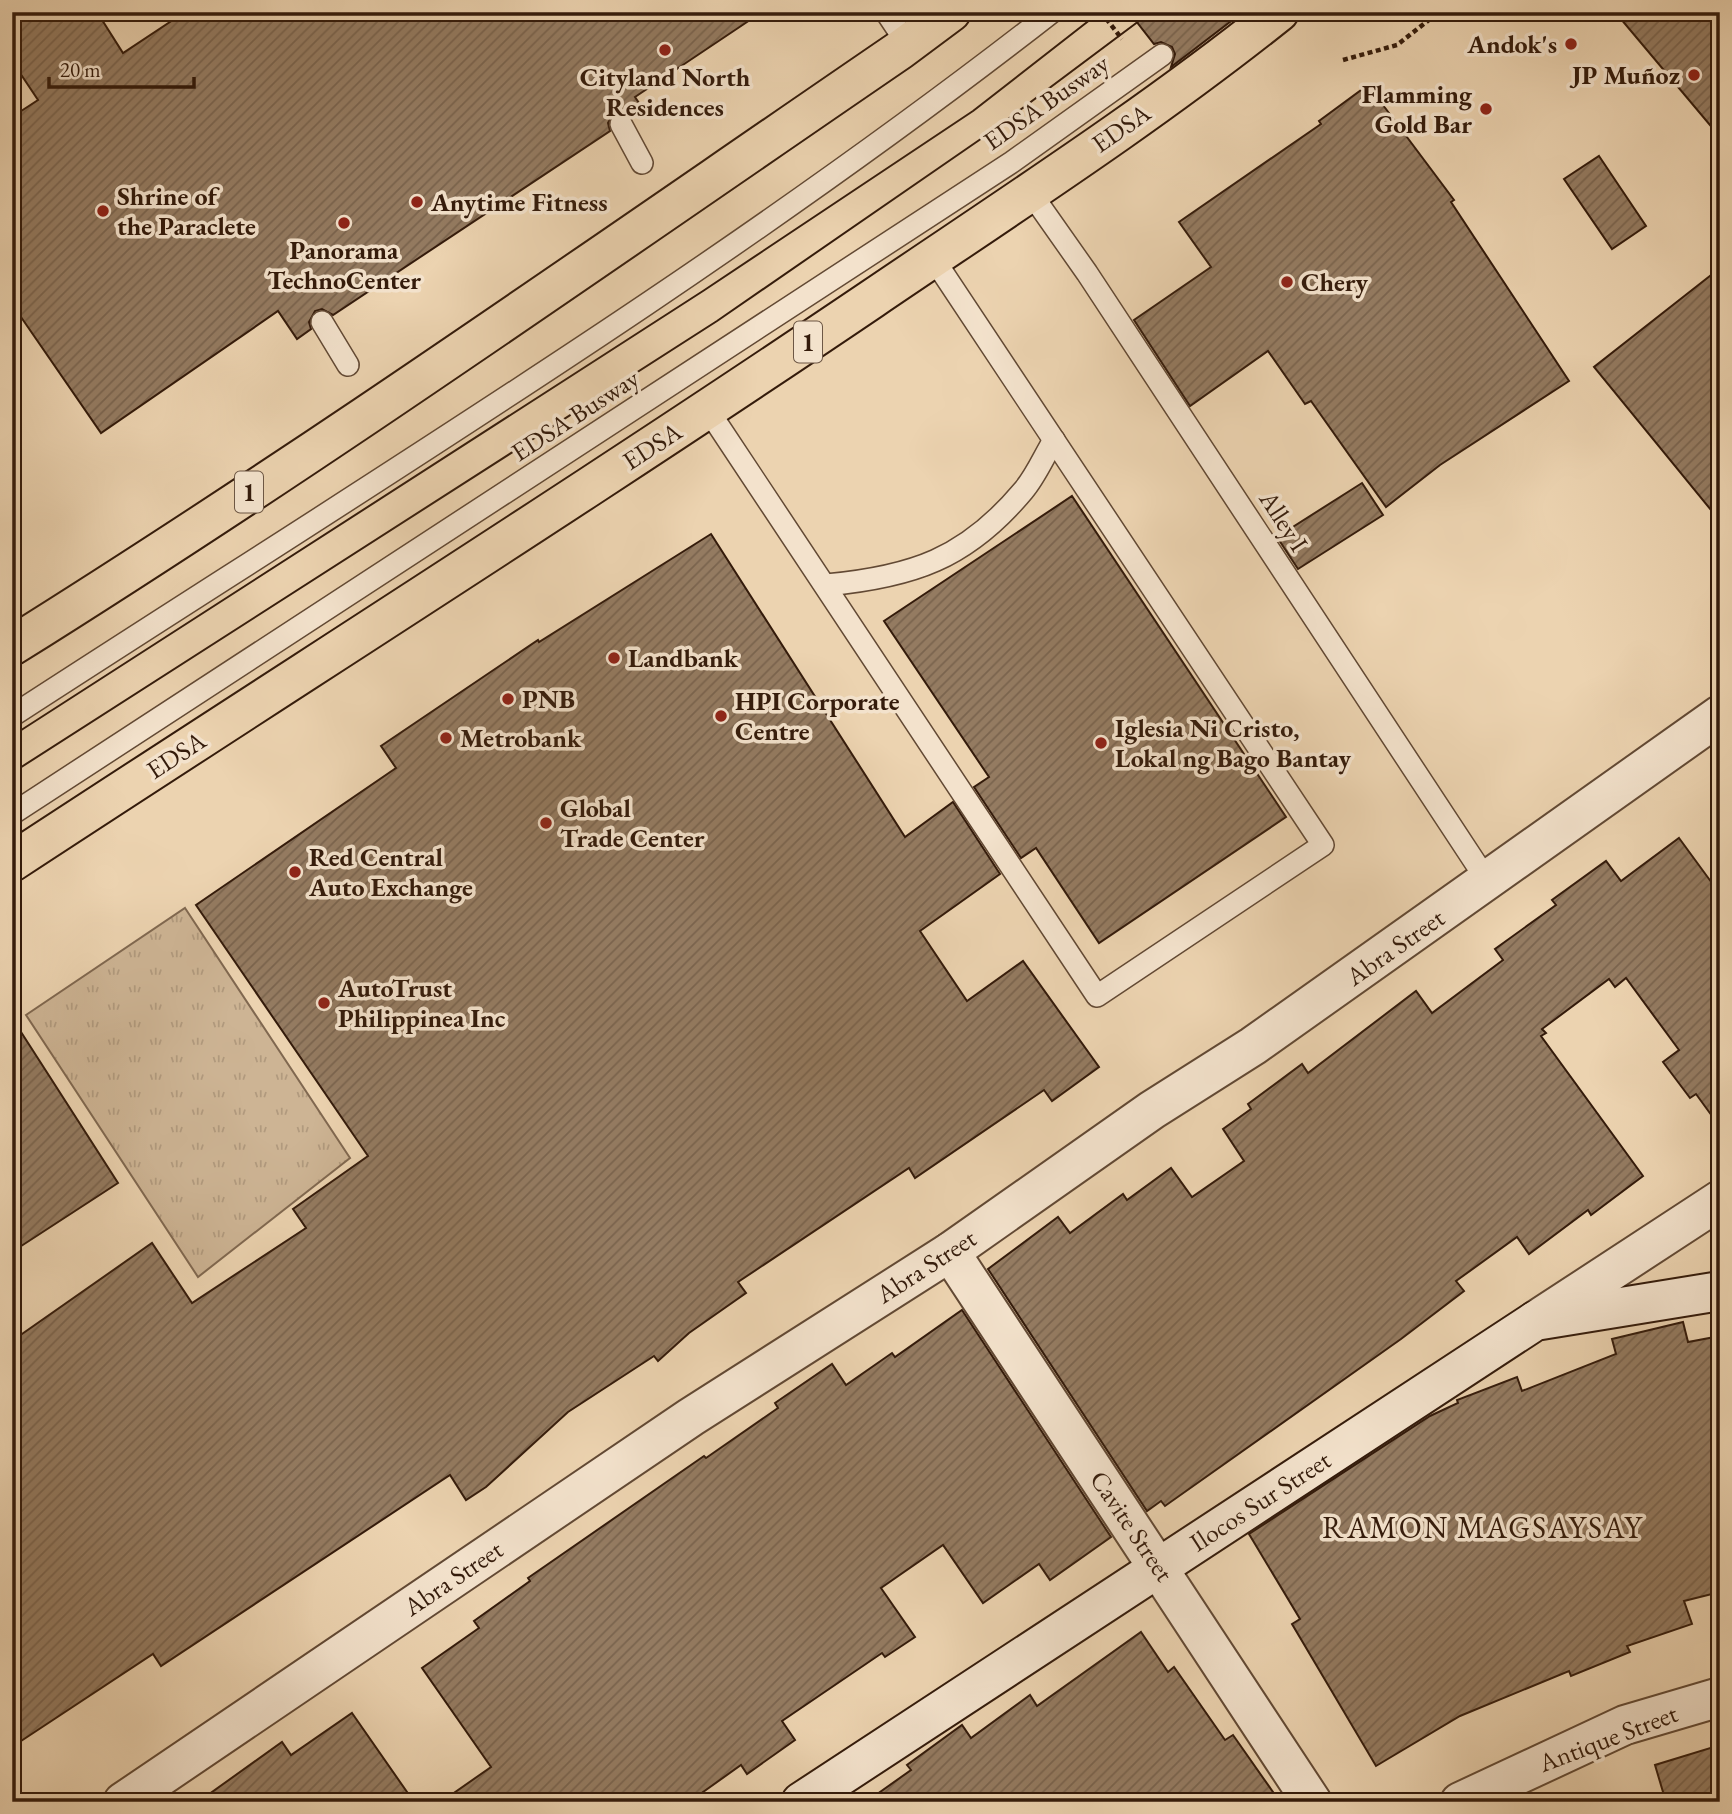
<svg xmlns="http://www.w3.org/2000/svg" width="1732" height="1814" viewBox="0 0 1732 1814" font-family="'EB Garamond',serif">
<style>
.grass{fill:url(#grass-tufts);stroke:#806850;stroke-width:2}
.building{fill:url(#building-hatch);stroke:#341b0b;stroke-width:2}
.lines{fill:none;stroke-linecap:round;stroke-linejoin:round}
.lane-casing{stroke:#624934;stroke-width:24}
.street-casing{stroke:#624934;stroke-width:42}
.secondary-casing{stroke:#341b0b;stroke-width:42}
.highway-casing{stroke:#341b0b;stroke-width:42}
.path{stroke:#341b0b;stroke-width:4.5;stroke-dasharray:5 3.5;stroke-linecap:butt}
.lane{stroke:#f3e2cc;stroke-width:21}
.street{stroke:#f3e2cc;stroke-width:38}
.secondary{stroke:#f3e2cc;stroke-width:38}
.highway{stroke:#ecd3b0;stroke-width:38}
.tram{stroke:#341b0b;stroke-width:2}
.poi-dot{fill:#8f2418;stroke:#f3e2cc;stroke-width:2.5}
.labels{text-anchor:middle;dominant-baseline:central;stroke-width:7;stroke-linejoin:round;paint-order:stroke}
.shield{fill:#f3e2cc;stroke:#6d5745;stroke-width:2}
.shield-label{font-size:24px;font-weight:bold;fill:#341b0b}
.poi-label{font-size:26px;font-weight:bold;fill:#341b0b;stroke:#f3e2cc;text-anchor:start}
.street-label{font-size:26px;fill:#341b0b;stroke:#f3e2cc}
.quarter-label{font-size:30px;letter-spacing:2px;fill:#341b0b;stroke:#f3e2cc}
</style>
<defs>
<pattern id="grass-tufts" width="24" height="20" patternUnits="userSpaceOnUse" patternTransform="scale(1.75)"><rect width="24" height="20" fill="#cdb494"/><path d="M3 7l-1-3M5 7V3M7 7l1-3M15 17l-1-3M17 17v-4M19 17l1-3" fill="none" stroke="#b19a7e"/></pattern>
<pattern id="building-hatch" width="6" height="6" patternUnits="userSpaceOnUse" patternTransform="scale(1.75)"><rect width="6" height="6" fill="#947b61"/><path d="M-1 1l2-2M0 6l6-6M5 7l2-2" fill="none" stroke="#7a644e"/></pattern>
</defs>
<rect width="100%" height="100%" fill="#ecd3b0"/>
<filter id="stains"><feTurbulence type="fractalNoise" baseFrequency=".00286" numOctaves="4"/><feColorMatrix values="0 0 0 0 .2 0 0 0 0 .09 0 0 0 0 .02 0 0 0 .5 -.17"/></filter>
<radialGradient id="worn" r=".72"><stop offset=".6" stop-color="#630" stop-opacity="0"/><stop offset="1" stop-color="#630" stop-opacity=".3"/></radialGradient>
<!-- grass -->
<polygon class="grass" points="185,908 350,1158 198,1277 26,1015"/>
<!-- building -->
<g class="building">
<polygon points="12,12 97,12 123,53 185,12 762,12 635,97 643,109 631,116 622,111 614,113 608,123 610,131 333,315 322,309 315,311 309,322 311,329 297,339 278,311 101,433 12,304 12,117 38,100 12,61"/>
<polygon points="1129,12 1243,12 1171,67 1175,54 1172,47 1161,42 1154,44"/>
<polygon points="1615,12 1720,12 1720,137"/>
<polygon points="1368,85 1454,200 1451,202 1569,381 1440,465 1386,507 1311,401 1305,404 1268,351 1190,406 1134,320 1211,267 1179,222 1321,124 1319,121"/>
<polygon points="1599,156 1646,226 1612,249 1564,179"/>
<polygon points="1720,268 1720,521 1594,367"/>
<polygon points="1362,483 1383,515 1298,569 1277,537"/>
<polygon points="1072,496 1286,817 1099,943 1036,848 1021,858 974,787 989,777 884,621"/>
<polygon points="711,534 905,837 953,802 1000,874 920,931 967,1001 1023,961 1099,1067 1052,1101 1044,1090 915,1178 909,1168 738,1282 746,1293 689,1333 658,1361 654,1356 568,1412 486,1487 466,1500 450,1475 161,1666 153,1654 12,1747 12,1341 152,1243 192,1303 306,1228 293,1209 368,1156 196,905 396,768 381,746 538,640 539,642"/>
<polygon points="1679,838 1720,894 1720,1127 1696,1094 1690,1098 1663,1062 1679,1050 1626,978 1615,987 1609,979 1542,1029 1546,1033 1541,1036 1643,1176 1591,1215 1588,1210 1529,1254 1517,1237 1456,1281 1464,1291 1401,1339 1165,1506 1161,1501 1147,1511 988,1269 1058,1217 1070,1233 1123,1194 1127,1200 1171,1168 1192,1197 1244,1161 1223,1129 1251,1109 1248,1104 1302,1064 1308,1073 1416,991 1432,1013 1503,960 1495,949 1556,905 1552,900 1606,861 1621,881"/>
<polygon points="12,1018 118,1183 12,1252"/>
<polygon points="962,1310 1111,1537 1050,1580 1039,1564 983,1603 943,1545 881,1588 915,1637 885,1657 882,1653 782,1721 795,1740 747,1774 741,1765 689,1802 441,1802 491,1767 422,1668 479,1628 474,1621 530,1581 528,1578 704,1456 706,1458 778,1408 775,1403 832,1364 846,1385 892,1353 895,1357"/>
<polygon points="1683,1322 1688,1342 1720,1336 1720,1592 1684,1601 1692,1624 1627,1646 1630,1652 1571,1676 1569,1671 1460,1716 1376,1766 1292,1624 1300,1619 1249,1534 1430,1416 1458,1403 1457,1400 1517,1377 1522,1391 1616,1354 1612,1339"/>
<polygon points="1141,1632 1168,1672 1174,1667 1225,1740 1233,1735 1280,1802 866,1802 911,1770 907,1765 962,1725 971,1738 1030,1695 1037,1706"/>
<polygon points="352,1713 414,1802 198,1802 282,1742 291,1755"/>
<polygon points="1720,1745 1720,1802 1666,1802 1655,1765"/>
</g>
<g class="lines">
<!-- lane casing -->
<g class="lane-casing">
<g id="lane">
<polyline points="886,12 908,45"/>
<polyline points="621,124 642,163"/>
<polyline points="1030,192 1087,273 1488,882"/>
<polyline points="322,322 348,365"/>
<polyline points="708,410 1097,996 1323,845 933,258"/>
<path d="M826,585C912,577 966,559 1023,491C1036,476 1044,456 1054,440"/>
<path d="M12,716C363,488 722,270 1052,12"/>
<polyline points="12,814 1012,162 1162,55"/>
</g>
</g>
<!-- street casing -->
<g class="street-casing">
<g id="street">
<polyline points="950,1252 1312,1802"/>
<polyline points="1535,1321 1720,1200"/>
<polyline points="123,1802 691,1417 950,1252 1152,1110 1253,1046 1720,715"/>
<polyline points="1460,1802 1625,1725 1720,1697"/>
</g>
</g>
<!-- secondary casing -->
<g class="secondary-casing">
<polyline id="secondary" points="801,1802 1535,1321 1720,1291"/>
</g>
<!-- highway casing -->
<g class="highway-casing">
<g id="highway">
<path d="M12,646C314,457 606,251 900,50L951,12"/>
<path d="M12,862C299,674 588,491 872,299C1009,206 1149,116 1279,12"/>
</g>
</g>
<!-- path -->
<g class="path">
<polyline points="1101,12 1122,39"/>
<polyline points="1343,60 1397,45 1439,12"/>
</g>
<!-- lane -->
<use href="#lane" class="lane"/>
<!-- street -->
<use href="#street" class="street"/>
<!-- secondary -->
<use href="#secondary" class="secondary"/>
<!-- highway -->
<use href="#highway" class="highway"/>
<!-- tram -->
<g class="tram">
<polyline points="12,736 703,291 973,111 1100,12"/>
<polyline points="12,773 717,321 988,134 1151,12"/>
</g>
</g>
<!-- markers -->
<g class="poi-dot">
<circle cx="1571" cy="44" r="7"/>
<circle cx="665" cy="50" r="7"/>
<circle cx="1694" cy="75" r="7"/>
<circle cx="1486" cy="109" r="7"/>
<circle cx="417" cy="202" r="7"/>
<circle cx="103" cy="211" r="7"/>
<circle cx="344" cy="223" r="7"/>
<circle cx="1287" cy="282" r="7"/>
<circle cx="614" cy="658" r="7"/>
<circle cx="508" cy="699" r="7"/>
<circle cx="721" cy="716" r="7"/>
<circle cx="446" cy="738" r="7"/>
<circle cx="1101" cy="743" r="7"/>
<circle cx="546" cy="823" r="7"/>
<circle cx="295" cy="872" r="7"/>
<circle cx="324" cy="1003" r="7"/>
</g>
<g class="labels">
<!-- shield labels -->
<g class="shield">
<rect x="794" y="321.5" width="28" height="41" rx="5"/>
<rect x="235" y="471.5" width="28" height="41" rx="5"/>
</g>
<g class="shield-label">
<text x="808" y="342">1</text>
<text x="249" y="492">1</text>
</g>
<!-- poi labels -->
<g class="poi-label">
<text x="1557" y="44" text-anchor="end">Andok's</text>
<text x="1680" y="75" text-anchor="end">JP Muñoz</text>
<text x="665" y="77" text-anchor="middle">Cityland North<tspan x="665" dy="30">Residences</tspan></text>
<text x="1472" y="94" text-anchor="end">Flamming<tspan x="1472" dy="30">Gold Bar</tspan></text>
<text x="117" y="196">Shrine of<tspan x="117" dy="30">the Paraclete</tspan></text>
<text x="431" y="202">Anytime Fitness</text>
<text x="344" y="250" text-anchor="middle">Panorama<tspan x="344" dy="30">TechnoCenter</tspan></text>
<text x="1301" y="282">Chery</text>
<text x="628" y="658">Landbank</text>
<text x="522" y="699">PNB</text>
<text x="735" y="701">HPI Corporate<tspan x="735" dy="30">Centre</tspan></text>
<text x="1115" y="728">Iglesia Ni Cristo,<tspan x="1115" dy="30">Lokal ng Bago Bantay</tspan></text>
<text x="460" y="738">Metrobank</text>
<text x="560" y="808">Global<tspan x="560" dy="30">Trade Center</tspan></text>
<text x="309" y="857">Red Central<tspan x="309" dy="30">Auto Exchange</tspan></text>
<text x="338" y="988">AutoTrust<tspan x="338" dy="30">Philippinea Inc</tspan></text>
</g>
<!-- street labels -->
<g class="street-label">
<text transform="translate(1046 102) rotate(-35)">EDSA Busway</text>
<text transform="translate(1121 128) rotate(-35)">EDSA</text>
<text transform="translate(575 415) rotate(-33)">EDSA Busway</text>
<text transform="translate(652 446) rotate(-33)">EDSA</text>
<text transform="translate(1284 521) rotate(57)">Alley I</text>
<text transform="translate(176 755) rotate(-33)">EDSA</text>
<text transform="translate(1395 947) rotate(-35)">Abra Street</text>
<text transform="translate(926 1266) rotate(-33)">Abra Street</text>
<text transform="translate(1260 1501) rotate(-33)">Ilocos Sur Street</text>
<text transform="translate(1132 1526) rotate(56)">Cavite Street</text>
<text transform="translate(453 1578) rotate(-34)">Abra Street</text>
<text transform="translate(1608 1738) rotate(-21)">Antique Street</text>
</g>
<!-- quarter labels -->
<g class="quarter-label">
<text x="1483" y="1527">RAMON MAGSAYSAY</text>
</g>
</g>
<!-- margin -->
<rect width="1732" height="1814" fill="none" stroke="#ecd3b0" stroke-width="42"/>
<rect x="14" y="14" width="1704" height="1786" fill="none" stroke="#341b0b" stroke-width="3.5"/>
<rect x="21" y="21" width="1690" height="1772" fill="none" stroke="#341b0b" stroke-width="2"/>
<!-- scale -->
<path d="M49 77v10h145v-10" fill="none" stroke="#341b0b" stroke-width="3.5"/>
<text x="60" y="77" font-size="21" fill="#341b0b" stroke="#f3e2cc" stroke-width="5" paint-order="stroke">20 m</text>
<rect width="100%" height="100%" filter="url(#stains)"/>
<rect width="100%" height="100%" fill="url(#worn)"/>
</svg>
